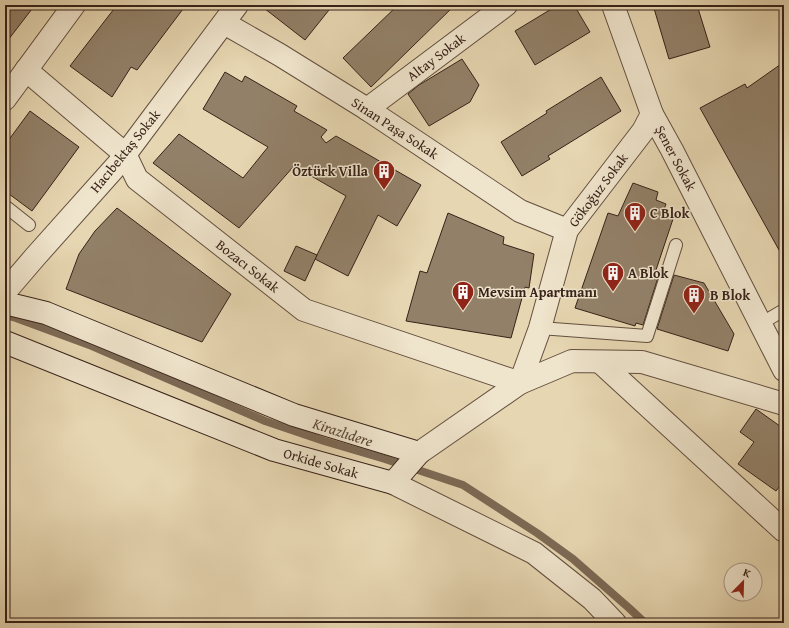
<svg xmlns="http://www.w3.org/2000/svg" width="789" height="628" viewBox="0 0 789 628" font-family="'Gentium Book Plus',serif">
<style>
.lines{fill:none;stroke-linecap:round;stroke-linejoin:round}
.stream{stroke:#7c6955;stroke-width:8}
.building{fill:#928068;stroke:#372219}
.lane-casing{stroke:#634f3f;stroke-width:14}
.street-casing{stroke:#634f3f;stroke-width:24}
.secondary-casing{stroke:#372219;stroke-width:24}
.lane{stroke:#efe4cc;stroke-width:12}
.street{stroke:#efe4cc;stroke-width:22}
.secondary{stroke:#efe4cc;stroke-width:22}
.labels{text-anchor:middle;dominant-baseline:central;stroke-width:3;stroke-linejoin:round;paint-order:stroke}
.street-label{font-size:14px;fill:#372219;stroke:#efe4cc}
.poi-label{font-size:14px;font-weight:bold;fill:#372219;stroke:#efe4cc;text-anchor:start}
.water-label{font-size:15px;font-style:italic;fill:#5a4637;stroke:#efe4cc}
</style>
<rect width="100%" height="100%" fill="#e6d6b1"/>
<filter id="stains"><feTurbulence type="fractalNoise" baseFrequency=".005" numOctaves="4"/><feColorMatrix values="0 0 0 0 .2 0 0 0 0 .09 0 0 0 0 .02 0 0 0 .5 -.17"/></filter>
<radialGradient id="worn" r=".72"><stop offset=".6" stop-color="#630" stop-opacity="0"/><stop offset="1" stop-color="#630" stop-opacity=".3"/></radialGradient>
<g class="lines">
<!-- stream -->
<polyline class="stream" points="5,315 16,318 92,346 265,421 324,441 385,459 463,485 537,533 573,559 629,608 645,623"/>
</g>
<!-- building -->
<g class="building">
<polygon points="5,5 35,5 5,44"/>
<polygon points="117,5 186,5 137,70 131,67 112,97 70,66"/>
<polygon points="260,5 333,5 305,40"/>
<polygon points="398,5 455,5 371,87 343,58"/>
<polygon points="558,5 574,5 590,32 535,65 515,31"/>
<polygon points="653,5 697,5 710,47 669,59"/>
<polygon points="462,59 479,85 470,102 429,126 408,94 419,85"/>
<polygon points="784,62 784,259 700,108 745,84 747,88"/>
<polygon points="225,72 242,82 245,76 297,106 294,111 327,130 321,137 326,143 336,136 421,185 397,226 378,215 348,276 315,259 346,196 294,166 239,228 153,163 179,134 243,178 268,147 203,109"/>
<polygon points="601,77 621,111 548,156 550,159 522,176 501,142 547,113 546,111"/>
<polygon points="30,111 79,147 32,211 5,191 5,145"/>
<polygon points="633,183 658,192 656,200 666,204 662,215 673,219 656,270 660,271 643,325 636,323 635,326 575,308 608,213 618,216"/>
<polygon points="117,208 231,294 202,342 66,289 79,254 95,231"/>
<polygon points="448,213 504,237 503,244 534,254 529,288 525,287 511,338 406,321 420,271 427,273"/>
<polygon points="296,246 317,255 305,281 284,271"/>
<polygon points="674,275 704,283 734,334 728,351 657,329"/>
<polygon points="756,409 784,429 784,481 776,491 738,464 754,442 740,432"/>
</g>
<g class="lines">
<!-- lane casing -->
<g class="lane-casing">
<g id="lane">
<polyline points="5,206 29,225"/>
<polyline points="760,324 784,310"/>
<polyline points="540,328 647,336 676,245"/>
</g>
</g>
<!-- street casing -->
<g class="street-casing">
<g id="street">
<polyline points="613,5 652,114 672,150 784,370"/>
<polyline points="224,23 280,55 367,109 520,211 567,230"/>
<polyline points="26,70 125,154 137,179 304,310 520,383 572,361 642,362 784,404"/>
<polyline points="5,99 74,5"/>
<polyline points="367,109 506,5"/>
<polyline points="5,292 35,257 118,164 237,5"/>
<polyline points="600,362 784,531"/>
<polyline points="419,453 520,383 540,328 567,230 643,131 652,114"/>
<polyline points="393,483 534,553 592,599 615,623"/>
</g>
</g>
<!-- secondary casing -->
<g class="secondary-casing">
<polyline id="secondary" points="5,303 46,313 294,415 419,453 393,483 274,450 5,342"/>
</g>
<!-- lane -->
<use href="#lane" class="lane"/>
<!-- street -->
<use href="#street" class="street"/>
<!-- secondary -->
<use href="#secondary" class="secondary"/>
</g>
<!-- icons -->
<defs>
<g id="building-pin" transform="scale(1.15)"><path d="M0 17L-7.5 6A9.5 9.5 0 1 1 7.5 6Z" fill="#8f2418" stroke="#efe4cc"/><path d="M-4-6H4V6H1V3H-1V6H-4ZM-2.5-4.3h1.7v1.8h-1.7ZM.8-4.3h1.7v1.8H.8ZM-2.5-1h1.7V.8h-1.7ZM.8-1h1.7V.8H.8Z" fill="#fff"/></g>
</defs>
<g fill-rule="evenodd">
<use href="#building-pin" x="384" y="171"/>
<use href="#building-pin" x="635" y="213"/>
<use href="#building-pin" x="613" y="273"/>
<use href="#building-pin" x="463" y="292"/>
<use href="#building-pin" x="694" y="295"/>
</g>
<g class="labels">
<!-- street labels -->
<g class="street-label">
<text transform="translate(436 57) rotate(-37)">Altay Sokak</text>
<text transform="translate(395 128) rotate(33)">Sinan Paşa Sokak</text>
<text transform="translate(125 151) rotate(-51)">Hacıbektaş Sokak</text>
<text transform="translate(676 158) rotate(62)">Şener Sokak</text>
<text transform="translate(598 190) rotate(-53)">Gökoğuz Sokak</text>
<text transform="translate(248 266) rotate(38)">Bozacı Sokak</text>
<text transform="translate(321 463) rotate(16)">Orkide Sokak</text>
</g>
<!-- poi labels -->
<g class="poi-label">
<text x="368" y="171" text-anchor="end">Öztürk Villa</text>
<text x="650" y="213">C Blok</text>
<text x="628" y="273">A Blok</text>
<text x="478" y="292">Mevsim Apartmanı</text>
<text x="710" y="295">B Blok</text>
</g>
<!-- water labels -->
<g class="water-label">
<text transform="translate(343 432) rotate(18)">Kirazlıdere</text>
</g>
</g>
<!-- margin -->
<rect width="789" height="628" fill="none" stroke="#e6d6b1" stroke-width="20"/>
<rect x="6" y="6" width="777" height="616" fill="none" stroke="#372219" stroke-width="2"/>
<rect x="10" y="10" width="769" height="608" fill="none" stroke="#372219"/>
<!-- north arrow -->
<g transform="translate(743 582) rotate(23)"><circle r="19" fill="#efe4cc" stroke="#a59684"/>
<path d="M0-3L7 15L0 10L-7 15Z" fill="#8f2418"/>
<text y="-6" font-size="11" font-weight="bold" text-anchor="middle" fill="#372219">K</text>
</g>
<rect width="100%" height="100%" filter="url(#stains)"/>
<rect width="100%" height="100%" fill="url(#worn)"/>
</svg>
